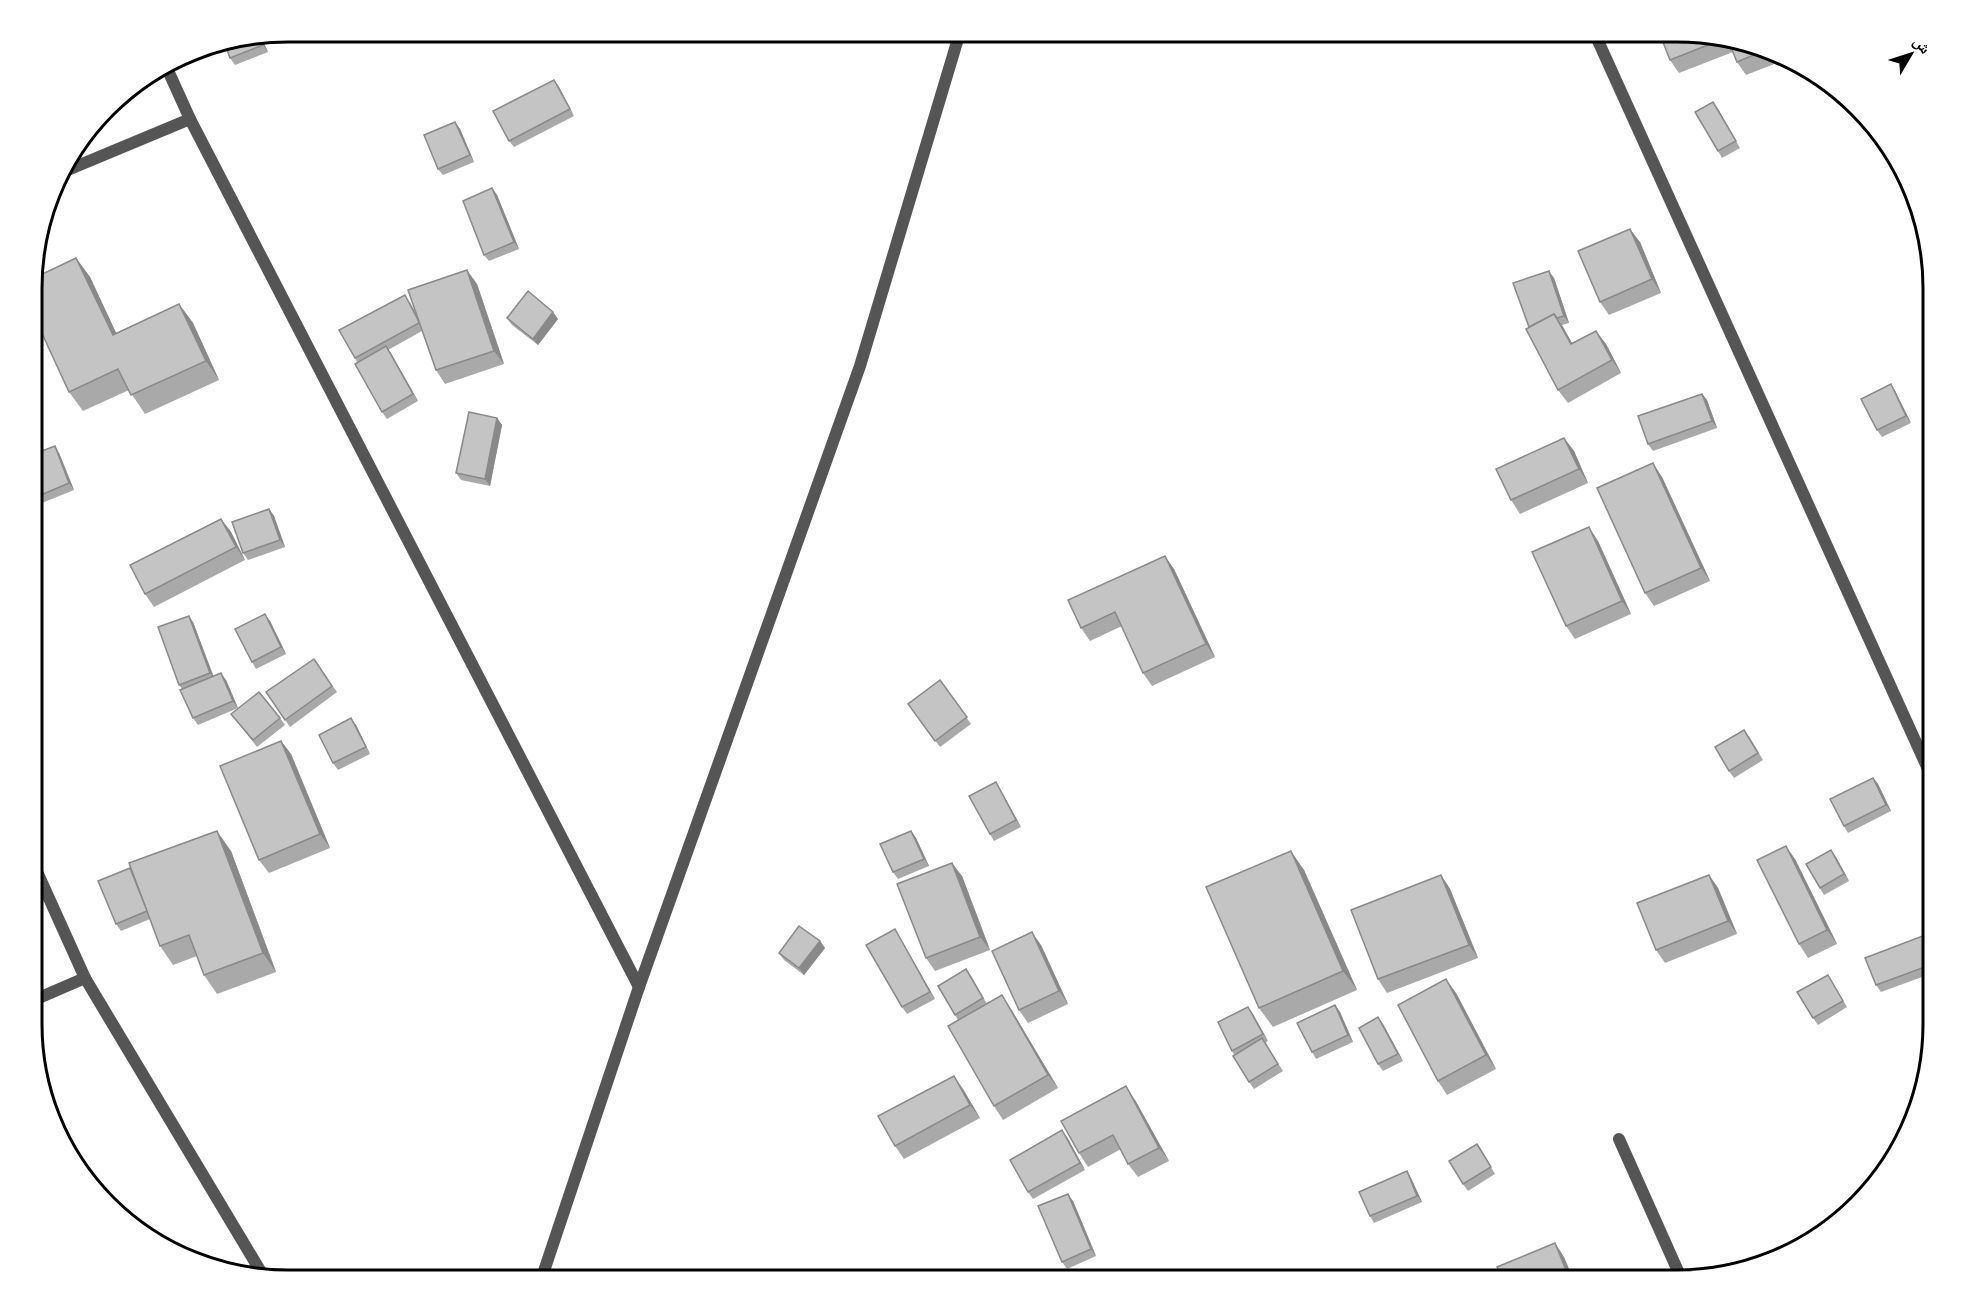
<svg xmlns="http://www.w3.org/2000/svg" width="1965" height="1312" viewBox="0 0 1965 1312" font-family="Jost,'Noto Naskh Arabic',sans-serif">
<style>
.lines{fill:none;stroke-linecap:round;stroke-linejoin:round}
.street{stroke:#555;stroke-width:12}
.wall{fill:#a9a9a9}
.shaded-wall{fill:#898989}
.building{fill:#c4c4c4;stroke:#898989;stroke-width:1.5}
.rim{fill:none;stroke:#000;stroke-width:3}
</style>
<rect width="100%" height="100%" fill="#fff"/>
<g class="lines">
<!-- street -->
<g class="street">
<polyline points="1594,32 1933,780"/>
<polyline points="166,66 190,119 639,987"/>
<polyline points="58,174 190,119"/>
<polyline points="34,865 85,978 264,1277"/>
<polyline points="34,1000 85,978"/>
<polyline points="1619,1139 1682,1280"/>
<polyline points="541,1280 639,987 860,366 960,32"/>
</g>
</g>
<!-- wall -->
<g class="wall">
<polygon points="1678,32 1759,45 1773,51 1777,63 1746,75 1737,62 1733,52 1679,73 1670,60"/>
<polygon points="261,37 268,52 235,65 230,58 225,44"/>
<polygon points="554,80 559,87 574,116 514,147 509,141"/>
<polygon points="1718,109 1740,148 1722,158 1718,151"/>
<polygon points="455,122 460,129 474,162 443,175 438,169"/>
<polygon points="492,188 497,195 519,249 489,261 484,255"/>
<polygon points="1640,242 1661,293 1609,315 1600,302"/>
<polygon points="76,258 90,277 116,333 179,304 193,323 219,380 145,414 129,390 83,411 69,392"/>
<polygon points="1554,278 1569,323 1562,325 1572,343 1606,344 1621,373 1568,403 1558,390"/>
<polygon points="477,284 504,364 445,384 436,370 422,331 388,350 418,401 387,419 382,412 355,358 410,302 416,313"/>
<polygon points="507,318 558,319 538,345 512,325"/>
<polygon points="1891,384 1895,391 1911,423 1882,437 1877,430"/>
<polygon points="1702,394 1707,400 1717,428 1653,451 1648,444"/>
<polygon points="497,418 502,425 490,486 461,480 456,473"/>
<polygon points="1564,438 1574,451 1588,483 1520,514 1511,500"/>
<polygon points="59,453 74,490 37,505 34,500 34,454"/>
<polygon points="1662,477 1710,581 1654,606 1645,593"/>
<polygon points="269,509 274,516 285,547 248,560 243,553"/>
<polygon points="221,519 231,532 245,560 154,607 145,594"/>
<polygon points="1598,541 1631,614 1575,639 1566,626"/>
<polygon points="1174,569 1215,657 1152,686 1143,673 1122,626 1090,641 1081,628"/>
<polygon points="270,621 286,654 256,669 252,662"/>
<polygon points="193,622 213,677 226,680 238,708 198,725 193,718 182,689 179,685"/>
<polygon points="314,659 337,692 290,727 266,692"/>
<polygon points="940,680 971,724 940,747 908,704"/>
<polygon points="231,714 280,718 285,725 257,747"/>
<polygon points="356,725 370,754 338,770 333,763"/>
<polygon points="1749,736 1763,760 1734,778 1729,771"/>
<polygon points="281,741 291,754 330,848 269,873 259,860"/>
<polygon points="1873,778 1878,784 1891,811 1848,833 1844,826"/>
<polygon points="996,782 1000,789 1021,827 994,841 990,834"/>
<polygon points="911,831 916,838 929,866 898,879 893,872"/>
<polygon points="231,851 276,972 217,994 204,975 197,956 173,965 160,946 150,919 121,931 116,924"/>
<polygon points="1836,857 1849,881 1824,895 1820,888"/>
<polygon points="1795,859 1837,944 1808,958 1799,944"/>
<polygon points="1304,870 1357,990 1273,1027 1259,1008"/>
<polygon points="1441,875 1450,889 1478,958 1387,993 1378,979"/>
<polygon points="1709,875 1718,888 1737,934 1665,963 1656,950"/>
<polygon points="962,876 990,950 935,971 926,958"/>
<polygon points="895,929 935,999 907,1014 902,1007"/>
<polygon points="1933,932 1933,973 1881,992 1876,985"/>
<polygon points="820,941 825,948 804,975 784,960 779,953"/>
<polygon points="1041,945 1068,1004 1028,1023 1019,1010"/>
<polygon points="1828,975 1847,1007 1818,1025 1813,1018"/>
<polygon points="971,976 987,1004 1011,1009 1058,1088 1003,1120 994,1106 958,1020 955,1015"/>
<polygon points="1456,993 1496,1069 1447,1095 1438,1081"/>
<polygon points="1335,1005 1340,1012 1353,1042 1316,1059 1312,1052"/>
<polygon points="1248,1007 1268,1041 1265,1043 1283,1071 1254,1089 1249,1082 1232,1051"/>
<polygon points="1383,1024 1403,1061 1383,1071 1378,1064"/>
<polygon points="963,1089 980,1118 904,1159 895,1146"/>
<polygon points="1135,1100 1169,1161 1138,1177 1128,1164 1121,1149 1088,1167 1079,1153"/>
<polygon points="1067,1137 1085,1170 1033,1199 1028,1192"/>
<polygon points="1477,1144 1495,1174 1468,1191 1463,1184"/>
<polygon points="1407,1171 1411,1178 1422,1202 1374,1223 1370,1216"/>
<polygon points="1073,1201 1096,1256 1067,1269 1062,1262"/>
</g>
<!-- shaded-wall -->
<g class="shaded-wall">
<polygon points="259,37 261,37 268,52 263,45"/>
<polygon points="1767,49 1773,51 1777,63"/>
<polygon points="554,80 559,87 574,116 570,109"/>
<polygon points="1713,102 1718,109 1740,148 1736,141"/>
<polygon points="455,122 460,129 474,162 470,155"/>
<polygon points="492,188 497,195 519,249 514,242"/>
<polygon points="1630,229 1640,242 1661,293 1652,279"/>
<polygon points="76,258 90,277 126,354 113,335"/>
<polygon points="467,270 477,284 504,364 494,351"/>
<polygon points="1549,271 1554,278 1569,323 1564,316"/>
<polygon points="179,304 193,323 219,380 206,361"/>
<polygon points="553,312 558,319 538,345 533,339"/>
<polygon points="1554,314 1563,327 1580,358 1571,344"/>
<polygon points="1596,331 1606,344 1621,373 1612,360"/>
<polygon points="386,346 391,353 418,401 413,394"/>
<polygon points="1891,384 1895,391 1911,423 1906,416"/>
<polygon points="1702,394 1707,400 1717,428 1712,421"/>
<polygon points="497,418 502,425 490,486 485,479"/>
<polygon points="1564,438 1574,451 1588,483 1579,469"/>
<polygon points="55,446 59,453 74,490 69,483"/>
<polygon points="1653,463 1662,477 1710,581 1701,568"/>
<polygon points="269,509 274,516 285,547 280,540"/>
<polygon points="221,519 231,532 245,560 236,547"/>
<polygon points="1589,527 1598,541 1631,614 1622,601"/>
<polygon points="1165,556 1174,569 1215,657 1206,644"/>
<polygon points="265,614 270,621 286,654 281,647"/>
<polygon points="189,616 193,622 215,680 210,673"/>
<polygon points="221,673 226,680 238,708 233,701"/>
<polygon points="351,718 356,725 370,754 366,747"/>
<polygon points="281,741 291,754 330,848 320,834"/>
<polygon points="1873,778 1878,784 1891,811 1886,805"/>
<polygon points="996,782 1000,789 1021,827 1016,820"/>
<polygon points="217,831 231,851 276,972 263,953"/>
<polygon points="911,831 916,838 929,866 924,859"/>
<polygon points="1786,846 1795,859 1837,944 1827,930"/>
<polygon points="1831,850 1836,857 1849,881 1844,874"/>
<polygon points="1291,851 1304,870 1357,990 1343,971"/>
<polygon points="952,863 962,876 990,950 980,937"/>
<polygon points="1441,875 1450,889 1478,958 1469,945"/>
<polygon points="1709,875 1718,888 1737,934 1728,921"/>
<polygon points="895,929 935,999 930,992"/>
<polygon points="1032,932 1041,945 1068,1004 1059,991"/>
<polygon points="820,941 825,948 804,975 799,968"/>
<polygon points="1446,979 1456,993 1496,1069 1486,1055"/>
<polygon points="1002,995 1011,1009 1058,1088 1048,1075"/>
<polygon points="1335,1005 1340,1012 1353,1042 1348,1035"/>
<polygon points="1248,1007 1253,1014 1268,1041 1263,1034"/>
<polygon points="1378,1017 1383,1024 1403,1061 1398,1054"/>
<polygon points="954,1076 963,1089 980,1118 970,1105"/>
<polygon points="1126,1086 1135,1100 1169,1161 1159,1148"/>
<polygon points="1062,1130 1067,1137 1085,1170 1080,1163"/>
<polygon points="1407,1171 1411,1178 1422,1202 1417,1196"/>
<polygon points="1068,1194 1073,1201 1096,1256 1091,1249"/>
<polygon points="1555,1243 1564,1257 1574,1280 1570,1280"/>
</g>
<!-- building -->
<g class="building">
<polygon points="1659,32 1678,32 1723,39 1670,60"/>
<polygon points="259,37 263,45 230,58 225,44"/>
<polygon points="1728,40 1759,45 1768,49 1737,62"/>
<polygon points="554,80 570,109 509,141 493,111"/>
<polygon points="1713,102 1736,141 1718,151 1695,112"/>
<polygon points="455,122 470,155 438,169 424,135"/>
<polygon points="492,188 514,242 484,255 463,201"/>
<polygon points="1630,229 1652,279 1600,302 1578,251"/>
<polygon points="76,258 113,335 179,304 206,361 131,395 118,369 69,392 34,316 34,278"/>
<polygon points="467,270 494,351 436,370 408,290"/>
<polygon points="1549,271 1564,316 1557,318 1554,314 1529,327 1513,283"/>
<polygon points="528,291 553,312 533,339 507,318"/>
<polygon points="405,295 417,318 419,323 355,358 339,330"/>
<polygon points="1554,314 1571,344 1596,331 1612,360 1558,390 1526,329"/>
<polygon points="386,346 413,394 382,412 355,364"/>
<polygon points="1891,384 1906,416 1877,430 1861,399"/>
<polygon points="1702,394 1712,421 1648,444 1638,416"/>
<polygon points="469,412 497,418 485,479 456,473"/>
<polygon points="1564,438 1579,469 1511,500 1496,469"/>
<polygon points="55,446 69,483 34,498 34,454"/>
<polygon points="1653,463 1701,568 1645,593 1597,488"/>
<polygon points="269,509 280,540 243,553 232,522"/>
<polygon points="221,519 236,547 145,594 130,565"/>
<polygon points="1589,527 1622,601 1566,626 1532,552"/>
<polygon points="1165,556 1206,644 1143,673 1115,612 1081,628 1068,600"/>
<polygon points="265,614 281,647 252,662 235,629"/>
<polygon points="189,616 210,673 179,685 158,627"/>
<polygon points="314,659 332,686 285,720 266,692"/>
<polygon points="221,673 233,701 193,718 180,690"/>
<polygon points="940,680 967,717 935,741 908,704"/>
<polygon points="259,692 280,718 253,740 231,714"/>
<polygon points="351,718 366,747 333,763 319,735"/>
<polygon points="1744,730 1758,753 1729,771 1715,747"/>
<polygon points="281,741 320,834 259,860 220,766"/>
<polygon points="1873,778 1886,805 1844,826 1830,799"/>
<polygon points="996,782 1016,820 990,834 969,796"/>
<polygon points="217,831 263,953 204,975 189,935 160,946 129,863"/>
<polygon points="911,831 924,859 893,872 880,844"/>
<polygon points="1786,846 1827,930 1799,944 1757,860"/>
<polygon points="1831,850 1844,874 1820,888 1806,864"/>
<polygon points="1291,851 1343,971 1259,1008 1206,887"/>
<polygon points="952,863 980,937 926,958 897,884"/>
<polygon points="130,868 147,911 116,924 98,881"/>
<polygon points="1441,875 1469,945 1378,979 1351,910"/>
<polygon points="1709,875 1728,921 1656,950 1637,903"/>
<polygon points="799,926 820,941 799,968 779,953"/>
<polygon points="895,929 930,992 902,1007 866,945"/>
<polygon points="1032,932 1059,991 1019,1010 992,951"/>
<polygon points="1933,932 1933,964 1876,985 1865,958"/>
<polygon points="966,969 983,998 955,1015 938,986"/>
<polygon points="1828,975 1843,1001 1813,1018 1797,992"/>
<polygon points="1446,979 1486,1055 1438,1081 1398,1005"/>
<polygon points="1002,995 1048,1075 994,1106 948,1026"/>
<polygon points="1335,1005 1348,1035 1312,1052 1297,1023"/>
<polygon points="1248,1007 1263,1034 1232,1051 1218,1022"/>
<polygon points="1378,1017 1398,1054 1378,1064 1359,1028"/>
<polygon points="1262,1038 1278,1064 1249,1082 1233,1056"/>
<polygon points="954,1076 970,1105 895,1146 878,1116"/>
<polygon points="1126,1086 1159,1148 1128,1164 1113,1135 1079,1153 1061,1121"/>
<polygon points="1062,1130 1080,1163 1028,1192 1010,1160"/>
<polygon points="1477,1144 1491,1167 1463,1184 1449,1161"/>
<polygon points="1407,1171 1417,1196 1370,1216 1359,1192"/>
<polygon points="1068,1194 1091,1249 1062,1262 1038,1206"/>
<polygon points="1555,1243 1570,1280 1503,1280 1497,1267"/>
</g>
<!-- crop -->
<path d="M0 0H1965V1312H0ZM288 42H1677A246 246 0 0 1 1923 288V1024A246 246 0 0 1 1677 1270H288A246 246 0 0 1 42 1024V288A246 246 0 0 1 288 42Z" fill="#fff" fill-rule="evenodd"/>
<path class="rim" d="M288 42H1677A246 246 0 0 1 1923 288V1024A246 246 0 0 1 1677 1270H288A246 246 0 0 1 42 1024V288A246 246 0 0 1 288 42Z"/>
<!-- north arrow -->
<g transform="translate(1911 54) rotate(51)" stroke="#ffffff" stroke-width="4.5" paint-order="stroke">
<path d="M0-4.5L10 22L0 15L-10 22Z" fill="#000000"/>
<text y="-9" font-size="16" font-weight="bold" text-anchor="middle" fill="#000000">ش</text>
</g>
</svg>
